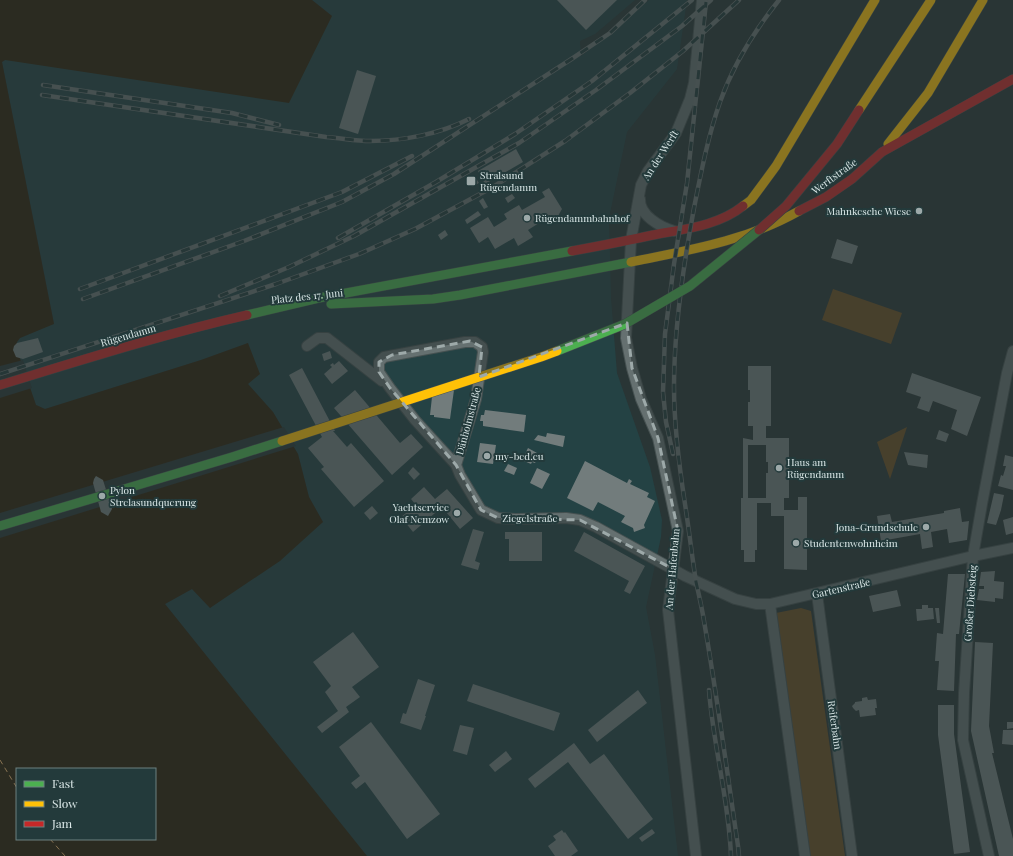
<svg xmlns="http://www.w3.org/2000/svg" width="1013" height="856" viewBox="0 0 1013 856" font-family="'Playfair Display',serif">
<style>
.built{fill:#244244}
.green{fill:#6c4e23}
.water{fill:#2e200b;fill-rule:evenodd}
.pier{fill:#293535}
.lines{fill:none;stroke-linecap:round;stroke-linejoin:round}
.ferry{stroke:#f6bd75;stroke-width:1;stroke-dasharray:5 4;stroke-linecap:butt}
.building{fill:#727c7c;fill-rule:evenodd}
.street-casing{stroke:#465151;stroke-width:12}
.fast-casing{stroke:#465151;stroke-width:10}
.slow-casing{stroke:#465151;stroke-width:10}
.jam-casing{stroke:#465151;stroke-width:10}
.street{stroke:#657070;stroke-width:10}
.fast{stroke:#4caf50;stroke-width:9}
.slow{stroke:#ffc107;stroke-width:9}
.jam{stroke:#c62828;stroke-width:9}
.rail-casing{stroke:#687171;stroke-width:4.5}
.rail{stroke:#233a3b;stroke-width:3;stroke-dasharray:9;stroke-linecap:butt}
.fast-bridge-casing{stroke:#465151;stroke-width:10;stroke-linecap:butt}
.slow-bridge-casing{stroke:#465151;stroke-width:10;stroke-linecap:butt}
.jam-bridge-casing{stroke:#465151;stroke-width:10;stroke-linecap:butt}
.fast-bridge{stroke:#4caf50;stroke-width:9}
.slow-bridge{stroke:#ffc107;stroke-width:9}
.jam-bridge{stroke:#c62828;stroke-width:9}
.marked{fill:none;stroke:#9da9a9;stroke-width:3;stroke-dasharray:8 5;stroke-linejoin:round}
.poi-dot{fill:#9da9a9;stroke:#233a3b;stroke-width:1.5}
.labels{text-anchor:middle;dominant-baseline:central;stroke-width:4;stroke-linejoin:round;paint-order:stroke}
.street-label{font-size:10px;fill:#dbe8e8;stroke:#233a3b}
.poi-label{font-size:10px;fill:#dbe8e8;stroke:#233a3b;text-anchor:start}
</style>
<rect width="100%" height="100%" fill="#293535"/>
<!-- built -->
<polygon class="built" points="312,0 635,0 595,34 580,41 581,56 597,44 649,0 687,0 677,69 627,132 609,218 611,298 617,373 650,467 662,520 661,537 646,607 655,655 678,856 367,856 165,604 192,589 210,608 323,522 309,497 298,454 273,412 248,384 248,343 201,360 45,409 36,405 16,347 17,342 20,338 54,323 2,62 5,60 332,16"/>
<!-- green -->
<g class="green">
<polygon points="833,289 902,313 891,344 822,320"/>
<polygon points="907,427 890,479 877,442"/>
<polygon points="801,608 811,611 845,856 807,856 776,613"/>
</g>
<!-- water -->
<path class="water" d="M0,0H312L332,16L289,103L5,60L2,62L54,324L20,338L17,342L16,347L36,405L45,409L201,360L248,343L260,374L248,384L273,412L298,454L309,497L323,522L280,561L210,608L192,589L165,604L367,856H0ZM17,769H155V839H17Z"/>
<!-- pier -->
<g class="pier">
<polygon points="23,360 32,388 0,398 0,366"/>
<polygon points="284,427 296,446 0,538 0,513"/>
</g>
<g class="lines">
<!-- ferry -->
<g class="ferry">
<polyline points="0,760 17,788"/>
<polyline points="50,839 65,856"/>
</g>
</g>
<!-- building -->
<g class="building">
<polygon points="557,0 617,0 586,30"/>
<polygon points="357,70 376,76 358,134 339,128"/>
<polygon points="516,149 523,162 485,184 478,171"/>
<polygon points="475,177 479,183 472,187 468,181"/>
<polygon points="549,188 562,209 558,216 550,216 528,230 533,237 518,246 514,238 495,249 488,237 479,243 470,228 488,217 494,227 507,219 504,214 519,205 522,210 545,197 542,192"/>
<polygon points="512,194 515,198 508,203 505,198"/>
<polygon points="483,198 488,207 484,209 479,201"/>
<polygon points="478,211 481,215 467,224 465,220"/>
<polygon points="445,230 448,235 441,240 438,235"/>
<polygon points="837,239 858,246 852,264 831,258"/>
<polygon points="38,338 43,352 23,359 16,357 13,350 14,346 17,343"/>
<polygon points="330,351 332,358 324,361 322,354"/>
<polygon points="339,361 348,371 332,384 324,374 332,367 330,365 333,363 334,365"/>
<path d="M748,366H771V426H766V438H789V498H784V510H798V497H807V570L784,569V516H771V503H757V550H755V562H744V550H741V498H743V438L753,440V426H748V402H750V390H748ZM748,445H766V462H768V473H766V498H748Z"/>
<polygon points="302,368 335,431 333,431 347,447 351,443 384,481 354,507 321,469 324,467 308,448 322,437 289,375"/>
<polygon points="912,373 981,397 967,436 951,429 957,410 933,401 929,412 917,408 921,397 906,392"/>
<polygon points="433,388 454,390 450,419 434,417 434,415 430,415"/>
<polygon points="355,390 400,443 411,434 423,447 392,475 334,408"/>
<polygon points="485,410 526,415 524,432 483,426 483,421 480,421 481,415 484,415"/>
<polygon points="939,430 949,434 946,442 936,439"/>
<polygon points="547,433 565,436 563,447 534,440 538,435 546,437"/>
<polygon points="480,443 496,445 493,464 477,462"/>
<polygon points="528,448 537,453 535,458 537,459 535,463 532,462 531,464 524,461 527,455 525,454"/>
<polygon points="904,452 928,455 927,468 908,465"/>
<polygon points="1005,455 1013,457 1013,490 998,486 1001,475 1003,476 1006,466 1003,466"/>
<polygon points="585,461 627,483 629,479 632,481 630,484 649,493 647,497 655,501 644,525 645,528 634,532 633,528 621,522 625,516 598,502 593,511 567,498"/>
<polygon points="508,464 517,468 514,475 504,471"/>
<polygon points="413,467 420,474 414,480 408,473"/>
<polygon points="537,468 550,474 542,489 530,483"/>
<polygon points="96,476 103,480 112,509 108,516 101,512 93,483 94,479"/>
<polygon points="424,487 435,499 447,489 473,518 460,529 442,507 413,532 401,517 416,505 411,499"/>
<polygon points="994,493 1004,495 1001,510 996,525 987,523"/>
<polygon points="372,506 378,513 370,520 364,513"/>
<polygon points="960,508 962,522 969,521 967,540 949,543 947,529 931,532 933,547 922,549 920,534 881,541 877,516 890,514 892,522 944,513 944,511"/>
<polygon points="1013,517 1013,533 1006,535 1003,520"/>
<polygon points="473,529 484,532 475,561 480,563 478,570 461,565"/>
<polygon points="505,532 542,532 542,561 509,561 509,539 505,539"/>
<polygon points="584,532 645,566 630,594 624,591 629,581 574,551"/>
<polygon points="995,571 994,581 1004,582 1003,599 995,598 995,602 977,600 979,589 984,589 984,586 979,586 981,572"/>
<polygon points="948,574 965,574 959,634 956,634 954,691 937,690 939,661 935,661 937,633 943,634"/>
<polygon points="897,590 901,606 873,612 869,596"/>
<polygon points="922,605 928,605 928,608 933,608 934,619 917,621 916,609 922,609"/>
<polygon points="935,608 939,608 940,623 937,623"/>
<polygon points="353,632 379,667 352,687 360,697 346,707 349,712 322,733 317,727 338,711 325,692 331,686 313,662"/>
<polygon points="975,642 993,643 989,726 994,753 992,753 1013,839 1013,856 999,856 971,731"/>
<polygon points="418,679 435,685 425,716 426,716 421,730 400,723 403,713 406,714"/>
<polygon points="473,684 560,713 554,731 467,701"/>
<polygon points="638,690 647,703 597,742 588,730"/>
<polygon points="867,697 868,700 876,699 877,708 875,708 876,715 860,717 859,710 856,711 853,708 852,706 855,703 855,702 862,701 862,698"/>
<polygon points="938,705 954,705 954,734 970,852 954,854 938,735"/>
<polygon points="371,722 440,814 407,839 365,782 356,789 351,783 360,776 339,747"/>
<polygon points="1007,722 1013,722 1013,728 1007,729"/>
<polygon points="460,725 474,728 467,755 453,751"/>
<polygon points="1003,730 1013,730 1013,745 1002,744"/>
<polygon points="574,743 590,764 604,754 653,819 628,839 568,762 535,788 528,779"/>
<polygon points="506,751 512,759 495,772 489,765"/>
<polygon points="652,829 655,833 642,842 639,838"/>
<polygon points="562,830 564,833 565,832 578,851 571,856 555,856 548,846 556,840 553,836"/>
</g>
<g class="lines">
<!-- street casing -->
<g class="street-casing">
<g id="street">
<path d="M640,199C639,215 660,227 674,231"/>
<polyline points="307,346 318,338 327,338 382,381"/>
<polyline points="456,465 476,399 483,352 482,347 475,342 465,342 384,357 379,362 379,372 390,388 415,420 456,465 460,475 481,510 498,518 515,519 566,518 580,520 596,527 685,576 735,599 756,604 770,604 973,556 1013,548"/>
<polyline points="817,594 852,856"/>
<polyline points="770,604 805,856"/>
<polyline points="696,856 668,610 678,531 658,438 641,399 632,368 626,338 631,240 641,185 648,171 676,133 690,99 694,83 702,0"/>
<polyline points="989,856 963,740 964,693 973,556 982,504 1007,373 1013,351"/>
</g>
</g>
<!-- fast casing -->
<g class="fast-casing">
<g id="fast">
<polyline points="331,304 433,299 460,295 631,262"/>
<polyline points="247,315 319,298 572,251"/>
</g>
</g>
<!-- slow casing -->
<g class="slow-casing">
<g id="slow">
<polyline points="888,144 928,93 983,0"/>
<polyline points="743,206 751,200 776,166 875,0"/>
<path d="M631,262C690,250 746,241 799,211"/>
</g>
</g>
<!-- jam casing -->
<g class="jam-casing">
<g id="jam">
<polyline points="799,211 826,197 852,179 882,152 1013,79"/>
<path d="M572,251C599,246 626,241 653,235C684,229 718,226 743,206"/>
<path d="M0,385C82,360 164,334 247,315"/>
</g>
</g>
<!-- street -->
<use href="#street" class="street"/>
<!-- fast -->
<use href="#fast" class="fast"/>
<!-- slow -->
<use href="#slow" class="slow"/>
<!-- jam -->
<use href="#jam" class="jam"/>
<!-- rail casing -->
<g class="rail-casing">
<g id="rail">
<polyline points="43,85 232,113 279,125"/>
<path d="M42,95L326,137C341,138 356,141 370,141C403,141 440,134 469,119"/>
<polyline points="338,238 436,182 515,134 592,81 692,0"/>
<polyline points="80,289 342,192 412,156"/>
<polyline points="220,296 289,267 354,236 519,143 596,90 682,26 711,0"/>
<polyline points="83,299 244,241 342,202 394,174 573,58 610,33 645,0"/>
<polyline points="0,374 276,284 359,254 415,229 493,187 565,141 630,93 683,51 739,0"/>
<polyline points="673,454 666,422 663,392 665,334 674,264 687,183 706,2"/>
<path d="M709,690C713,745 729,800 731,856"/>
<path d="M739,856L738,846C727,771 717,696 704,621C702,608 699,595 696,582C692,556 689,530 685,504C679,465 674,426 674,387C674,327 683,267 694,208C701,173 708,136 720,102C733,65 755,30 779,0"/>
</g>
</g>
<!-- rail -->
<use href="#rail" class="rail"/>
<!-- fast-bridge casing -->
<g class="fast-bridge-casing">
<g id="fast-bridge">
<polyline points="557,351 625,324 690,286 759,230"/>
<polyline points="0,526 232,457 282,441"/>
</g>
</g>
<!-- slow-bridge casing -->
<g class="slow-bridge-casing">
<g id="slow-bridge">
<polyline points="859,110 931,0"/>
<polyline points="282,441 541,357 557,351"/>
</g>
</g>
<!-- jam-bridge casing -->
<g class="jam-bridge-casing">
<polyline id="jam-bridge" points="759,230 786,206 837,144 859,110"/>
</g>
<!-- fast-bridge -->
<use href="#fast-bridge" class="fast-bridge"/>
<!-- slow-bridge -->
<use href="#slow-bridge" class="slow-bridge"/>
<!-- jam-bridge -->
<use href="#jam-bridge" class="jam-bridge"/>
</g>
<!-- marked area -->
<path d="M0 0H1013V856H0ZM627,323L632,368L658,438L678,531L673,569L580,520L498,518L481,510L456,465L390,388L379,372V362L392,355L470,341L482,347L479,377Z" fill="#293535" fill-opacity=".55" fill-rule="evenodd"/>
<path class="marked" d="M627,323L632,368L658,438L678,531L673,569L580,520L498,518L481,510L456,465L390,388L379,372V362L392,355L470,341L482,347L479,377Z"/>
<!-- markers -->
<g class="poi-dot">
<rect x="466" y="176" width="10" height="10" rx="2"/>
<circle cx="919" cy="211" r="4"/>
<circle cx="527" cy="218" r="4"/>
<circle cx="487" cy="456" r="4"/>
<circle cx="779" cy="468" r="4"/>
<circle cx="102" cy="496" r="4"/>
<circle cx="457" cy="513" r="4"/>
<circle cx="926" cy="527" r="4"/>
<circle cx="796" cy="543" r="4"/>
</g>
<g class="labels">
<!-- street labels -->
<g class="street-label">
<text transform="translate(660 155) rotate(-57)">An der Werft</text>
<text transform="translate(834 176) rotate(-36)">Werftstraße</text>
<text transform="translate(307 296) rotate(-6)">Platz des 17. Juni</text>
<text transform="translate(128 335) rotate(-16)">Rügendamm</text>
<text transform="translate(468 421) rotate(-75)">Dänholmstraße</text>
<text x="530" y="518">Ziegelstraße</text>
<text transform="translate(672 569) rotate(-85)">An der Hafenbahn</text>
<text transform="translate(841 588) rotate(-13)">Gartenstraße</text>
<text transform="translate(970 603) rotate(-86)">Großer Diebsteig</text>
<text transform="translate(835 725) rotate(82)">Reiferbahn</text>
</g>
<!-- poi labels -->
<g class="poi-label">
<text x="480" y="175">Stralsund<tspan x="480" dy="12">Rügendamm</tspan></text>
<text x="911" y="211" text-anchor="end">Mahnkesche Wiese</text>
<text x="535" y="218">Rügendammbahnhof</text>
<text x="495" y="456">my-bed.eu</text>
<text x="787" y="462">Haus am<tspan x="787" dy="12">Rügendamm</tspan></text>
<text x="110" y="490">Pylon<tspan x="110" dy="12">Strelasundquerung</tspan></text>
<text x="449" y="507" text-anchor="end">Yachtservice<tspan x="449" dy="12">Olaf Nemzow</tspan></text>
<text x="918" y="527" text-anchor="end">Jona-Grundschule</text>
<text x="804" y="543">Studentenwohnheim</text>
</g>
</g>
<!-- legend -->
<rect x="16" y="768" width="140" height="72" fill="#233a3b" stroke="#6d8080"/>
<rect x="24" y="781" width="20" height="6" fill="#4caf50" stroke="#6d8080"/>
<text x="52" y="788" font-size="12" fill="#dbe8e8">Fast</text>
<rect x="24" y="801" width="20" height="6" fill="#ffc107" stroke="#6d8080"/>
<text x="52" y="808" font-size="12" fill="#dbe8e8">Slow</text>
<rect x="24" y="821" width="20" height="6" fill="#c62828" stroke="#6d8080"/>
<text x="52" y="828" font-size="12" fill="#dbe8e8">Jam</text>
</svg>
